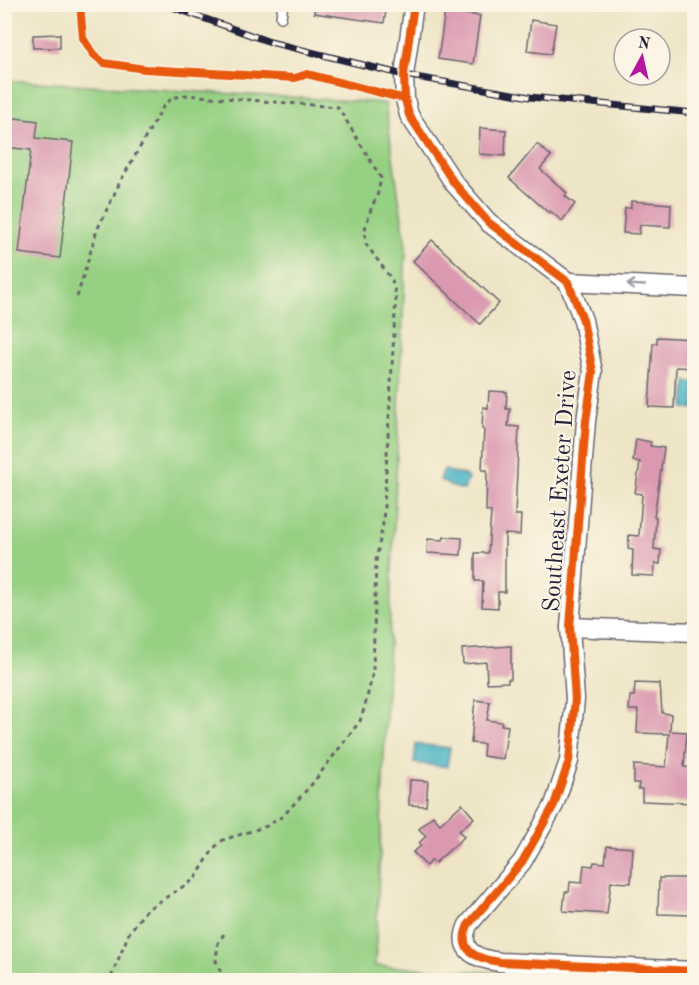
<svg xmlns="http://www.w3.org/2000/svg" width="699" height="985" viewBox="0 0 699 985" font-family="'Old Standard TT',serif">
<style>
.green{fill:#96d083;stroke:#5c795f;stroke-width:1.5}
.water{fill:#48b3c5;stroke:#356a80;stroke-width:1.5}
.building{fill:#da99b0}
.lines{fill:none;stroke-linecap:round;stroke-linejoin:round}
.service-casing{stroke:#69666c;stroke-width:12}
.minor-casing{stroke:#69666c;stroke-width:21}
.path{stroke:#69666c;stroke-width:3;stroke-dasharray:4.5 4.5;stroke-linecap:butt}
.service{stroke:#fff;stroke-width:9}
.minor{stroke:#fff;stroke-width:18}
.rail-casing{stroke:#22223b;stroke-width:7}
.rail{stroke:#fcf5e5;stroke-width:4.5;stroke-dasharray:14;stroke-linecap:butt}
.cycleway-casing{stroke:#fcf5e5;stroke-width:11}
.cycleway{stroke:#e8590c;stroke-width:8}
.oneway{stroke:#9c9ca7}
.labels{text-anchor:middle;dominant-baseline:central;stroke-width:4.5;stroke-linejoin:round;paint-order:stroke}
.street-label{font-size:24px;fill:#22223b;stroke:#fcf5e5}
</style>
<rect width="100%" height="100%" fill="#fcf5e5"/>
<filter id="ink" filterUnits="userSpaceOnUse"><feTurbulence type="fractalNoise" baseFrequency=".0167" numOctaves="2"/><feDisplacementMap in="SourceGraphic" scale="12" xChannelSelector="R" yChannelSelector="G"/><feConvolveMatrix kernelMatrix="1 2 1 2 8 2 1 2 1" color-interpolation-filters="sRGB"/></filter>
<filter id="wash" filterUnits="userSpaceOnUse"><feTurbulence type="fractalNoise" baseFrequency=".008" numOctaves="4" result="noise"/><feDisplacementMap in="SourceGraphic" scale="24" xChannelSelector="R" yChannelSelector="G"/><feGaussianBlur stdDeviation="1.35" result="paint"/><feColorMatrix in="noise" values="0 0 0 0 0 0 0 0 0 0 0 0 0 0 0 0 0 1.4 0 .05"/><feComposite in="paint" operator="in"/></filter>
<g filter="url(#wash)">
<rect width="100%" height="100%" fill="#eee5c6"/>
<!-- green -->
<polygon class="green" points="4,80 385,103 406,246 375,966 645,980 5,980"/>
<!-- water -->
<g class="water">
<polygon points="686,382 694,382 694,409 684,408"/>
<polygon points="444,469 452,473 465,475 468,479 464,490 450,486 440,480"/>
<polygon points="416,744 450,748 447,767 414,763"/>
</g>
<g id="blocks">
<!-- building -->
<g class="building">
<polygon points="315,4 387,4 384,23 314,13"/>
<polygon points="445,11 480,16 473,64 438,59"/>
<polygon points="531,20 556,24 551,54 527,51"/>
<polygon points="60,34 60,48 33,48 33,35"/>
<polygon points="8,117 38,121 36,138 73,142 60,258 19,253 31,150 5,147"/>
<polygon points="480,128 506,130 505,156 479,154"/>
<polygon points="537,144 551,156 540,169 567,193 565,196 575,204 562,221 550,211 549,213 509,178"/>
<polygon points="631,201 671,204 670,227 640,225 639,234 623,233 625,208 631,208"/>
<polygon points="432,240 499,303 480,324 413,261"/>
<polygon points="657,337 694,339 694,368 676,367 674,408 649,407 653,343 657,343"/>
<polygon points="489,391 507,392 506,409 510,409 508,426 519,427 515,515 521,515 520,535 505,534 505,592 498,592 498,608 482,607 483,581 475,581 475,553 488,553 491,512 486,511 487,470 482,470 484,429 482,429 483,407 488,408"/>
<polygon points="636,439 651,442 650,446 664,448 654,517 656,517 654,549 661,550 660,564 655,563 654,576 632,575 633,550 628,549 629,535 639,536 642,494 635,493 640,462 633,461"/>
<polygon points="444,537 462,538 461,555 427,553 428,539 443,540"/>
<polygon points="511,646 511,679 508,679 508,682 487,683 486,662 463,664 462,649"/>
<polygon points="635,683 660,684 662,713 671,714 670,731 687,732 684,767 694,768 694,803 642,801 642,789 638,789 639,783 634,783 634,765 666,767 669,734 637,733 638,710 629,710 630,696 634,696"/>
<polygon points="475,700 490,702 487,720 502,722 501,725 508,726 503,759 483,756 484,744 471,743"/>
<polygon points="410,780 428,781 426,806 409,805"/>
<polygon points="462,804 474,818 459,831 464,837 435,863 432,860 426,866 413,852 421,846 419,843 426,836 419,829 433,816 440,824"/>
<polygon points="607,846 633,848 631,883 611,882 607,914 563,911 565,892 569,892 570,882 582,883 584,865 593,866 594,862 605,863"/>
<polygon points="659,878 694,878 694,905 692,905 691,915 658,914"/>
</g>
</g>
</g>
<g filter="url(#ink)">
<use href="#blocks" fill-opacity="0" stroke="#69666c" stroke-width="1.5"/>
<g class="lines">
<!-- service casing -->
<g class="service-casing">
<g id="service">
<polyline points="281,17 283,4"/>
<polyline points="4,192 4,203"/>
</g>
</g>
<!-- minor casing -->
<g class="minor-casing">
<g id="minor">
<path d="M414,4L404,75L405,99L409,115L454,183L488,222L568,282L583,320L593,372L586,421L570,627L575,699L569,761L554,805L534,841L522,862L468,925C456,952 478,959 500,962L694,971"/>
<polyline points="568,282 694,288"/>
<polyline points="570,627 694,632"/>
</g>
</g>
<!-- path -->
<g class="path">
<polyline points="77,297 97,230 120,182 163,107 172,98 186,95 338,107 381,178 378,193 371,209 365,229 366,244 392,280 396,296 383,524 376,561 373,672 365,706 360,721 312,784 283,816 267,826 223,840 214,848 195,879 146,910 129,933 110,980"/>
<polyline points="224,980 216,961 218,943 226,931"/>
</g>
<!-- service -->
<use href="#service" class="service"/>
<!-- minor -->
<use href="#minor" class="minor"/>
<!-- rail casing -->
<g class="rail-casing">
<polyline id="rail" points="164,4 270,42 404,75 530,97 694,113"/>
</g>
<!-- rail -->
<use href="#rail" class="rail"/>
<!-- cycleway casing -->
<g class="cycleway-casing">
<g id="cycleway">
<polyline points="80,4 83,38 93,54 104,63 145,69 295,78 307,74 405,99"/>
<path d="M414,4L404,75L405,99L409,115L454,183L488,222L568,282L583,320L593,372L586,421L570,627L575,699L569,761L554,805L534,841L522,862L468,925C456,952 478,959 500,962L694,971"/>
</g>
</g>
<!-- cycleway -->
<use href="#cycleway" class="cycleway"/>
</g>
<!-- one-way arrows -->
<defs><path id="oneway-shaft" d="M-6 0H5M1.5-3L5.5 0L1.5 3" fill="none" stroke-width="1.6" stroke-linecap="round" stroke-linejoin="round" transform="scale(1.5)"/></defs>
<use class="oneway" href="#oneway-shaft" transform="translate(636 285) rotate(-177)"/>
</g>
<g class="labels">
<!-- street labels -->
<g class="street-label">
<text transform="translate(561 491) rotate(-86)">Southeast Exeter Drive</text>
</g>
</g>
<!-- margin -->
<rect width="699" height="985" fill="none" stroke="#fcf5e5" stroke-width="24"/>
<!-- north arrow -->
<g transform="translate(642 57) rotate(8)"><circle r="28" fill="#fcf5e5" stroke="#a5a1a1" stroke-width="1.5"/>
<path d="M0-4.5L10 22L0 15L-10 22Z" fill="#b5179e"/>
<text y="-9" font-size="16" font-weight="bold" text-anchor="middle" fill="#22223b">N</text>
</g>
</svg>
